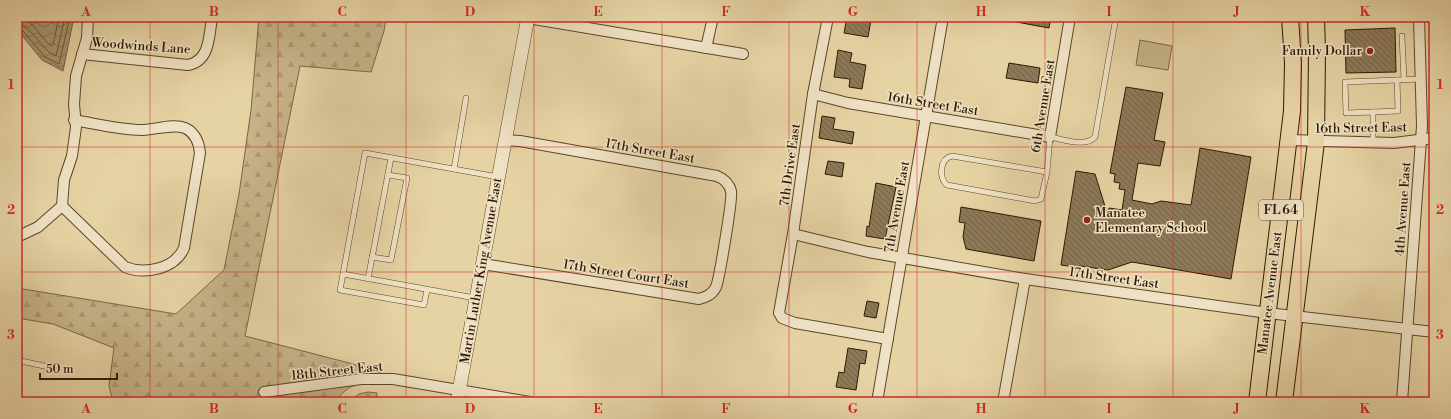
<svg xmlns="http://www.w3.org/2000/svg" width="1451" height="419" viewBox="0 0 1451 419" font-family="'Libre Bodoni',serif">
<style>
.forest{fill:url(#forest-firs);stroke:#7a6646}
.pitch{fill:#c7b389;stroke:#7a6646}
.water{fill:url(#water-waves);stroke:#766243}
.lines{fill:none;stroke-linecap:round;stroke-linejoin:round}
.shore{stroke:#6a5638;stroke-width:1}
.building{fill:url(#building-back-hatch);stroke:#2d1803}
.service-casing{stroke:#5b472b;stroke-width:6}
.minor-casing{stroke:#5b472b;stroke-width:12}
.tertiary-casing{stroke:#5b472b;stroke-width:14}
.primary-casing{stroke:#2d1803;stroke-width:18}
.service{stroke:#efe2c4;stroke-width:5}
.minor{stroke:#efe2c4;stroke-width:10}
.tertiary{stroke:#efe2c4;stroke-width:13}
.primary{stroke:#e6d3a4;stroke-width:16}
.grid{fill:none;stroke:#d62828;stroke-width:1;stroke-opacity:0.55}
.poi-dot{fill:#8f2418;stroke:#efe2c4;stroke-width:1.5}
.labels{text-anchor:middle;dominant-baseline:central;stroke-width:3;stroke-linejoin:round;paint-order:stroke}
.shield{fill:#efe2c4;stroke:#67553d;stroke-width:1}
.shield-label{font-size:12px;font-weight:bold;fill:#2d1803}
.street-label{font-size:13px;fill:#2d1803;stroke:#efe2c4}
.poi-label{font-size:13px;fill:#2d1803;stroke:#efe2c4;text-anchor:end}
.neatline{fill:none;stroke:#d62828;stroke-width:1.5}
.grid-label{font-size:13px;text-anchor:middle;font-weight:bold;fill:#d62828}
</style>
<defs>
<pattern id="forest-firs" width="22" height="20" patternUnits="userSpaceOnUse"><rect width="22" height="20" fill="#c7b389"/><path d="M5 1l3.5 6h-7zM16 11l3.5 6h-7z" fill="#ab9975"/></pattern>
<pattern id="water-waves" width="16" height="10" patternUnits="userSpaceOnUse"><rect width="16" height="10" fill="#a7936d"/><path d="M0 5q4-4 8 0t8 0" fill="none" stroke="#887757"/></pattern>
<pattern id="building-back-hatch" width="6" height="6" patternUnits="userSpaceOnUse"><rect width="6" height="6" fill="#8d7957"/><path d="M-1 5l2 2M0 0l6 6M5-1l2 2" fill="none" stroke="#746246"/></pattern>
</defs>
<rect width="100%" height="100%" fill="#e6d3a4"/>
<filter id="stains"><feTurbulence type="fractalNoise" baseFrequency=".005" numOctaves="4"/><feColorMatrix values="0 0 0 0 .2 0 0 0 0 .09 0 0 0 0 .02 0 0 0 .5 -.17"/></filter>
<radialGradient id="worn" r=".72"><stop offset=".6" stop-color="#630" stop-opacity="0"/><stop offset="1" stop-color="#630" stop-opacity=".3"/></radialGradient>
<!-- forest -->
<g class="forest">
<path d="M259,17H386L384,31L371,72L300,66L245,336L380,371L379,382C357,384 349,383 335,402H113L109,386L114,348L53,324L17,318V288L176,314L224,270L239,194L251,110Z"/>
<polygon points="368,392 377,393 376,402 349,402 359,394"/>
</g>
<!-- pitch -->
<polygon class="pitch" points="1140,40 1172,46 1168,70 1136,65"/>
<!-- water -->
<polygon class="water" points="17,17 74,17 63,71 42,60 20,33 17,35"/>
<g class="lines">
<!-- shore -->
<g class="shore">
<path d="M17,19C34,18 40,38 51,46L53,45L59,17"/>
<path d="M17,25C32,24 41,51 56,56L65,17"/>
<polyline points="17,30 23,31 45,57 59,64 70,17"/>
</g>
</g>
<!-- building -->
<g class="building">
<polygon points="847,17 871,20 868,37 844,33"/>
<polygon points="1011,17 1051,17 1049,28 1011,21"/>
<polygon points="1395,28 1396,72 1346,73 1345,30"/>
<polygon points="838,50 852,53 850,62 866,65 862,89 849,87 850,79 834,77"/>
<polygon points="1009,63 1040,68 1038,83 1006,78"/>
<polygon points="1126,87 1163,93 1154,140 1165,142 1160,166 1138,163 1132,200 1152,204 1161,201 1191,205 1200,148 1251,157 1231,279 1132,262 1108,270 1080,266 1075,267 1061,265 1076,171 1095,174 1108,216 1109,208 1122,210 1125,190 1119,189 1120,183 1114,182 1115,174 1110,173"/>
<polygon points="822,116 835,118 833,129 854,132 852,144 819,138"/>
<polygon points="828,161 844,163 842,177 825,174"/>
<polygon points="876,183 896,187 885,239 866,236 867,226 869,227"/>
<polygon points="961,207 1041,221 1034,261 966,249 963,237 965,223 959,222"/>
<polygon points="867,301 879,303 876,318 864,316"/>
<polygon points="848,348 867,351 865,364 860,363 856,390 836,387 839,372 844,373"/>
</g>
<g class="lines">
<!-- service casing -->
<g class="service-casing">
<g id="service">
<polyline points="1402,36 1404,80"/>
<polyline points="1373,112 1398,111 1397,80 1421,79"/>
<polyline points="1373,142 1373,112 1346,113 1345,82 1397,80"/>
<polyline points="454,169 466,98"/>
<path d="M1047,172L952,156C939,159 939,178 947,185L1035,201L1041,199L1047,172L1050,137C1063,139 1085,148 1095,137L1116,17"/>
<polyline points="372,257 391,260 407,178 388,175"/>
<polyline points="343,274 340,290 424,305 427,290"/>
<polyline points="368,279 391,158"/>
<polyline points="475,298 343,274 365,153 498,177"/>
<polyline points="17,360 53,368"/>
</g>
</g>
<!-- minor casing -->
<g class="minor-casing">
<g id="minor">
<polyline points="828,17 813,94 793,234 779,313 782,318 795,323 888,339"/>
<polyline points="528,18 743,54"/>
<polyline points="706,48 713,17"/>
<path d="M82,54L188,65C210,61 209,36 212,17"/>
<polyline points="813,94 848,103 1050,137 1070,17"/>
<polyline points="1289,140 1394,143 1434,138"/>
<path d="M62,206L125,267C145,275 175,269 184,248L200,153C199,143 196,133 185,128C173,123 155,130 142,130C119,130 97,124 74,120"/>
<polyline points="793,234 868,252 1025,279 1268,313 1434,332"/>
<polyline points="17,237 38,227 62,206 64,180 72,156 76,127 74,104 76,76 87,38 88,17"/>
<path d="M483,264L699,299C706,297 712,295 716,287C719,280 733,198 731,191C729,183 724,179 717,176L520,141L505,140"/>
<polyline points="264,392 361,379 393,379 530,402"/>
<polyline points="877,402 943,17"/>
<polyline points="1003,402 1025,279"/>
<polyline points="1402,402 1422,126 1419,17"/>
</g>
</g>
<!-- tertiary casing -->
<g class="tertiary-casing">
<polyline id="tertiary" points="457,402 528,17"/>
</g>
<!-- primary casing -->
<g class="primary-casing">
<g id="primary">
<polyline points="1257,402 1292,111 1293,63 1290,17"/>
<polyline points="1284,402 1316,142 1317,51 1316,17"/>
</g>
</g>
<!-- service -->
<use href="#service" class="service"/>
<!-- minor -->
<use href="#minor" class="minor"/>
<!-- tertiary -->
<use href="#tertiary" class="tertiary"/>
<!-- primary -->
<use href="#primary" class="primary"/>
</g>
<!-- grid -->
<path class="grid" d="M150,17V402M278,17V402M406,17V402M534,17V402M662,17V402M789,17V402M917,17V402M1045,17V402M1173,17V402M1301,17V402M17,147H1434M17,272H1434"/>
<!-- markers -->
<g class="poi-dot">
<circle cx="1370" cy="51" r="4"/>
<circle cx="1087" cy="220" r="4"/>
</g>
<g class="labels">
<!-- shield labels -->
<rect class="shield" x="1259" y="200" width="44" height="20" rx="3"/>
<g class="shield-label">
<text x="1281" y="210">FL 64</text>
</g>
<!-- street labels -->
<g class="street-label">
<text transform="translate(141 46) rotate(4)">Woodwinds Lane</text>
<text transform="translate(933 104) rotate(9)">16th Street East</text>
<text transform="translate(1043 106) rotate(-81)">6th Avenue East</text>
<text transform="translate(1361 128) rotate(-1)">16th Street East</text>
<text transform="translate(650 151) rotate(10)">17th Street East</text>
<text transform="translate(790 165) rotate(-82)">7th Drive East</text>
<text transform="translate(897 207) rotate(-80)">7th Avenue East</text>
<text transform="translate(1403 209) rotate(-86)">4th Avenue East</text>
<text transform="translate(481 271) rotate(-80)">Martin Luther King Avenue East</text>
<text transform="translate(626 274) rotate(9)">17th Street Court East</text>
<text transform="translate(1114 278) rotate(8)">17th Street East</text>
<text transform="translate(1270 293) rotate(-83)">Manatee Avenue East</text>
<text transform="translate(337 371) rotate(-6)">18th Street East</text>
</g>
<!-- poi labels -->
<g class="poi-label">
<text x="1362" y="51">Family Dollar</text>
<text x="1095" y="213" text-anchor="start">Manatee<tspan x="1095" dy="15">Elementary School</tspan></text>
</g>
</g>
<!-- margin -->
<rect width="1451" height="419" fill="none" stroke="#e6d3a4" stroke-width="44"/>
<!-- scale -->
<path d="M40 373v6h77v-6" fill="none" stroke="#2d1803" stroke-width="2"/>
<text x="46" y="373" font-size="12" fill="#2d1803" stroke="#efe2c4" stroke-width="3" paint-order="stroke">50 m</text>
<rect x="22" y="22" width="1407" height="375" class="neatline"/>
<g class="grid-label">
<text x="86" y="16">A</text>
<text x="214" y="16">B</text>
<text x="342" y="16">C</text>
<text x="470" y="16">D</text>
<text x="598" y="16">E</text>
<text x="726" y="16">F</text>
<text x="853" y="16">G</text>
<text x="981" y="16">H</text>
<text x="1109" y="16">I</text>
<text x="1237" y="16">J</text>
<text x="1365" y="16">K</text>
<text x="11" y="89">1</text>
<text x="1440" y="89">1</text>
<text x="11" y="214">2</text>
<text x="1440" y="214">2</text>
<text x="11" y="339">3</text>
<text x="1440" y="339">3</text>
<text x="86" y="413">A</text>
<text x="214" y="413">B</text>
<text x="342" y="413">C</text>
<text x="470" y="413">D</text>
<text x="598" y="413">E</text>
<text x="726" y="413">F</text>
<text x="853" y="413">G</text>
<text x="981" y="413">H</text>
<text x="1109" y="413">I</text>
<text x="1237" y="413">J</text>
<text x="1365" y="413">K</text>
</g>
<rect width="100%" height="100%" filter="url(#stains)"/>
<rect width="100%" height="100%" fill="url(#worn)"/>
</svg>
